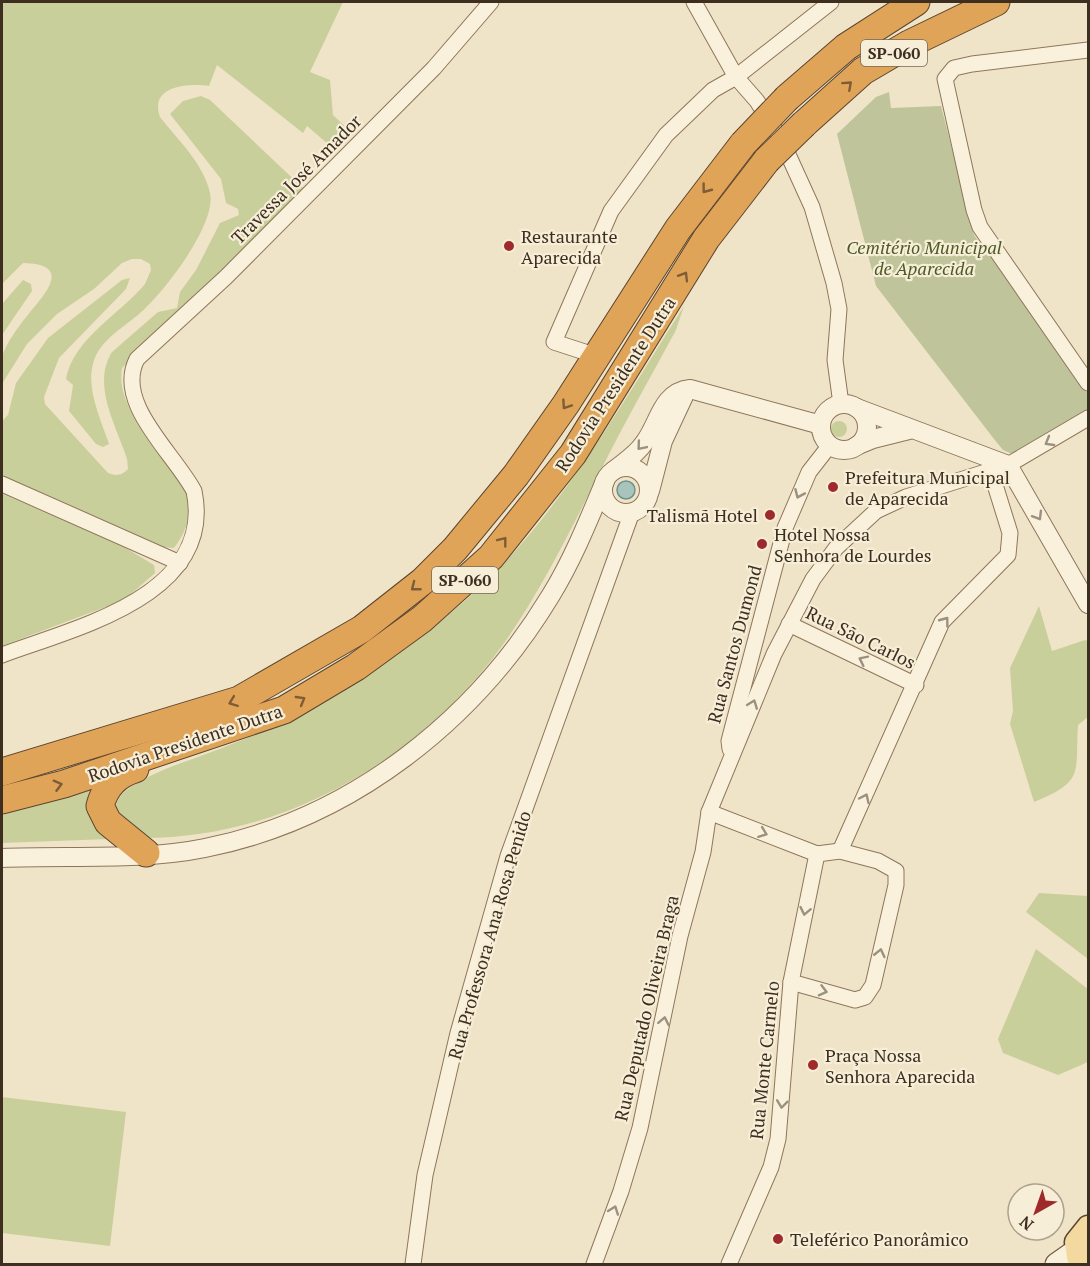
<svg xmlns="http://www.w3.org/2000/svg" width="1090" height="1266" viewBox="0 0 1090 1266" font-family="'PT Serif',serif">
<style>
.green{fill:#c9cf9b}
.cemetery{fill:#bfc49a}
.water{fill:#a9c4bc;stroke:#6f938a;stroke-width:1.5}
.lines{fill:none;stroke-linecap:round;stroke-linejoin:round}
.minor-casing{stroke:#8d765c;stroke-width:17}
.tertiary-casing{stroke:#8d765c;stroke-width:20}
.secondary-casing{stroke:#6f573f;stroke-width:23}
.primary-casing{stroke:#5b4430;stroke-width:25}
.motorway-casing{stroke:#5b4430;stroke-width:29}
.minor{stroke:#faf1dc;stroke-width:15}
.tertiary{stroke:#faf1dc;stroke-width:18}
.secondary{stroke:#faf1dc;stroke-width:21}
.primary{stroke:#f3d9a0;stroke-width:22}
.motorway{stroke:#e0a458;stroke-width:27}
.motorway-bridge-casing{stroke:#5b4430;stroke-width:29;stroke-linecap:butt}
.motorway-bridge{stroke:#e0a458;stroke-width:27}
.oneway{stroke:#7e5d36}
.oneway2{stroke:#9c907e}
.poi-dot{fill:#9e2a2b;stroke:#f7eed8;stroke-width:2}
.labels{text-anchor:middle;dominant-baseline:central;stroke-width:4.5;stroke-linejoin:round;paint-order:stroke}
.shield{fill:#f7eed8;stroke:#756857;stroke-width:1.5}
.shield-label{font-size:16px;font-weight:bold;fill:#3d2e20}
.street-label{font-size:18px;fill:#3d2e20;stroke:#f7eed8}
.poi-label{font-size:18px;fill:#3d2e20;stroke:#f7eed8;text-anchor:start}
.park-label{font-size:18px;font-style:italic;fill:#4d5a26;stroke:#f7eed8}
</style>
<rect width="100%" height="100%" fill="#f0e4c8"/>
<!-- green -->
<g class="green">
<path d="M2,2H343L310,72L330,80L333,115L352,133L336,151L307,126L303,133L217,65L209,86C187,83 149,86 160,117C178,140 204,164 210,193C217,225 162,295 138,315C121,329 98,342 93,364C86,389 101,420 109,444L103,447L96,444L69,411L73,385L66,379C73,339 120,314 145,284L151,270L150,264L141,259H132L122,263L94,289L57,314L27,344L2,384C1,376 0,364 2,356C7,342 18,327 27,316C42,297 76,264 23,263L2,284Z"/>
<path d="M201,96L210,100L304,189L122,368C111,437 230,475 174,548L162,547L2,477V421L8,415L16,383L48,338L122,280L130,278L126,289L59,358L44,397L45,404L108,473C117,476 121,476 128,469L127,459C117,427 91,385 112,352L158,312L177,308L180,292L196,270L220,223L239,215L238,209L226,203L221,179L170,114L183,101Z"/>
<polygon points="23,280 31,284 32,291 2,335 2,304"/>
<path d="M684,306L676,330C651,377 624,423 601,470C569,533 533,608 489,663C403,769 273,841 135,838L115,808C117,802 119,796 124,792C146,774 179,764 206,754C243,740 279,726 313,706C390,663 466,609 523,542C585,470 633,386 684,306Z"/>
<circle cx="839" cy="429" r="8"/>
<polygon points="2,494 114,541 154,565 155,573 124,600 2,646"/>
<path d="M1039,606L1052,651L1085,640L1088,641V717L1078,725C1075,774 1085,781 1034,802L1010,724L1013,711L1010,668Z"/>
<path d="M95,785C80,813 89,819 110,839L2,843V810Z"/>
<polygon points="1039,893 1088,896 1088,959 1026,912"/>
<polygon points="1036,949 1088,989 1088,1062 1058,1075 1003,1053 998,1039"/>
<polygon points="2,1097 126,1112 110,1246 2,1233"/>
</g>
<!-- cemetery -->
<polygon class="cemetery" points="889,92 891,108 941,106 974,235 1088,387 1088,416 1012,454 1003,450 994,439 876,286 837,134 876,97"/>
<!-- water -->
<circle class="water" cx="626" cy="490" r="9"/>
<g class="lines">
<!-- minor casing -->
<g class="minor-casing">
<g id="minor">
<polyline points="694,2 736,77 757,101 781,139 812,207 834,283 839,309 835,360 841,404"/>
<polyline points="1088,50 972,64 954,68 945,79 974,210 980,227 1088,383"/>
<polyline points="597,356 554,342 611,211 666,135 713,90 736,77 831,2"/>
<polyline points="2,484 180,563"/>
<polyline points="789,624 916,685"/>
<path d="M2,655C74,628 216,596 194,491C174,453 114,403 137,359L226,277L434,68L491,2"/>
<polyline points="730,749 729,741 785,528 809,472 830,445"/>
<polyline points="709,812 817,854 840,851 878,861 896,871 896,885 873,985 865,997 855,1000 791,982"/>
<polyline points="840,851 942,622 1008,555 1010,533 991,472"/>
<polyline points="413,1264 425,1175 458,1033 508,856 632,512"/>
<polyline points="594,1264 621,1191 640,1128 680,936 703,852 709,812 774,654 813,579 836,548 876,511 906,497 1008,465 1088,418"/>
<polyline points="729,1264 771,1167 778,1139 791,982 817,854"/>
</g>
</g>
<!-- tertiary casing -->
<g class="tertiary-casing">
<g id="tertiary">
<circle cx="844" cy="427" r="23"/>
<polyline points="857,408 1008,465 1088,604"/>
<polyline points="856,446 873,439 909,430"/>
<circle cx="626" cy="490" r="23"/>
<path d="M613,471C624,462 636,455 644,443C659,424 661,392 690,389L821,425"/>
<polyline points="650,491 663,441 684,396"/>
<path d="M2,858C67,855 142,861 205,848C351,819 475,721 551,595C573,559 589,519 605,481"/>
</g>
</g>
<!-- secondary casing -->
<g class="secondary-casing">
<polyline id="secondary" points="1056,1264 1076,1250"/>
</g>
<!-- primary casing -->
<g class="primary-casing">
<polyline id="primary" points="1083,1264 1078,1257 1076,1242 1088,1227"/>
</g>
<!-- motorway casing -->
<g class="motorway-casing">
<g id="motorway">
<polyline points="787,98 846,47 916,2"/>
<polyline points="804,124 863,71 909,44 996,2"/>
<path d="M135,769C116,775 105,787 100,806L108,822L146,853"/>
<polyline points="2,772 239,700 362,629 423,581 455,549 516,475 566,404 678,229 743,144"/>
<polyline points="2,800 64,784 284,710 356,667 422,619 491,557 573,454 706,239 767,160"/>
</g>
</g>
<!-- minor -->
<use href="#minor" class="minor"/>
<!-- tertiary -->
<use href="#tertiary" class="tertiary"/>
<!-- secondary -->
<use href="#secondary" class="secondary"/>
<!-- primary -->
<use href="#primary" class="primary"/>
<!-- motorway -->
<use href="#motorway" class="motorway"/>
<!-- motorway-bridge casing -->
<g class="motorway-bridge-casing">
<g id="motorway-bridge">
<polyline points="743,144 787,98"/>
<polyline points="767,160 804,124"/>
</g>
</g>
<!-- motorway-bridge -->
<use href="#motorway-bridge" class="motorway-bridge"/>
</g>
<!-- one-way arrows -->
<defs><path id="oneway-chevron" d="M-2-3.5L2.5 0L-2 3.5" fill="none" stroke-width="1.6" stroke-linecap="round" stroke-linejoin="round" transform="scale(1.5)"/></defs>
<g class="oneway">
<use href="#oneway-chevron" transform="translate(848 85) rotate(-42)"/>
<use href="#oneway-chevron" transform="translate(706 189) rotate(127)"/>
<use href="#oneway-chevron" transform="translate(684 276) rotate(-59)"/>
<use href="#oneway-chevron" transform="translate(566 405) rotate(124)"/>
<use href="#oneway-chevron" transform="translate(503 541) rotate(-52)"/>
<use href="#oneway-chevron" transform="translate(415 587) rotate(142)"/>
<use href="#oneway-chevron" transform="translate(301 700) rotate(-30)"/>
<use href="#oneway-chevron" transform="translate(233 702) rotate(159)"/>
<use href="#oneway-chevron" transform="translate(58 785) rotate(-15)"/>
</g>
<g class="oneway2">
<use href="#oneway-chevron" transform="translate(1049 442) rotate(150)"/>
<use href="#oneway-chevron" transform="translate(641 446) rotate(130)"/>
<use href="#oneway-chevron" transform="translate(799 494) rotate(114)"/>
<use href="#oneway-chevron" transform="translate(1038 516) rotate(59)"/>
<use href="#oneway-chevron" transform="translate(945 621) rotate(-53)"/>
<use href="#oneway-chevron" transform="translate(863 660) rotate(-154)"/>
<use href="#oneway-chevron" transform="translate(753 704) rotate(-69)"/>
<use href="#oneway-chevron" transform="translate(865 798) rotate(-65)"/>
<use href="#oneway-chevron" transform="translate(763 833) rotate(21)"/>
<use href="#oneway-chevron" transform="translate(805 911) rotate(102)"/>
<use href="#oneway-chevron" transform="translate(880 953) rotate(-77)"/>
<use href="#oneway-chevron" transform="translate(823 991) rotate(15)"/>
<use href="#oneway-chevron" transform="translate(664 1021) rotate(-79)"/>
<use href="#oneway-chevron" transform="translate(782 1104) rotate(97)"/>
<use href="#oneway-chevron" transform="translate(614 1210) rotate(-70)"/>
</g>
<!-- markers -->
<g class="poi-dot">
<circle cx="509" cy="246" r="6"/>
<circle cx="833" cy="487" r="6"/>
<circle cx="770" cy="515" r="6"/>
<circle cx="762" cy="544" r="6"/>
<circle cx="813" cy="1065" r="6"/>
<circle cx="778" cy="1239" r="6"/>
</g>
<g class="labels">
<!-- shield labels -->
<g class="shield">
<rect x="861" y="40" width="66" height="26" rx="4.5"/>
<rect x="432" y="567" width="66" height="26" rx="4.5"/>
</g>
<g class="shield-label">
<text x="894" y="53">SP-060</text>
<text x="465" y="580">SP-060</text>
</g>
<!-- street labels -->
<g class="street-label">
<text transform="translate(296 179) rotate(-45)">Travessa José Amador</text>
<text transform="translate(615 384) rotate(-57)">Rodovia Presidente Dutra</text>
<text transform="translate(861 637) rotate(26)">Rua São Carlos</text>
<text transform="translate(734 644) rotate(-75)">Rua Santos Dumond</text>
<text transform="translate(185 743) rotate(-19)">Rodovia Presidente Dutra</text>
<text transform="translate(489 935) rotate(-74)">Rua Professora Ana Rosa Penido</text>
<text transform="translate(646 1008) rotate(-77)">Rua Deputado Oliveira Braga</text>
<text transform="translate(764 1060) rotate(-84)">Rua Monte Carmelo</text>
</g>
<!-- poi labels -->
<g class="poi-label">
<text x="521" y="236">Restaurante<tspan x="521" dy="21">Aparecida</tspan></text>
<text x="845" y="477">Prefeitura Municipal<tspan x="845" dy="21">de Aparecida</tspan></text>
<text x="758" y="515" text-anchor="end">Talismã Hotel</text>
<text x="774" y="534">Hotel Nossa<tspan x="774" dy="21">Senhora de Lourdes</tspan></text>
<text x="825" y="1055">Praça Nossa<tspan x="825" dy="21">Senhora Aparecida</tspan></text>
<text x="790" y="1239">Teleférico Panorâmico</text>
</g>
<!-- park labels -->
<g class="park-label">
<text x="924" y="247">Cemitério Municipal<tspan x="924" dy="21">de Aparecida</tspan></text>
</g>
</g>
<!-- border -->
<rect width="1090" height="1266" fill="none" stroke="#3d2e20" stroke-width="6"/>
<!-- north arrow -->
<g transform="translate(1036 1212) rotate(220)"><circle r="28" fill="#f7eed8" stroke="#ada18e" stroke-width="1.5"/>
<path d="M0-4.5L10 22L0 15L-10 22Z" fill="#9e2a2b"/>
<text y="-9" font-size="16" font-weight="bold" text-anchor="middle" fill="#3d2e20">N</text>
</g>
</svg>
